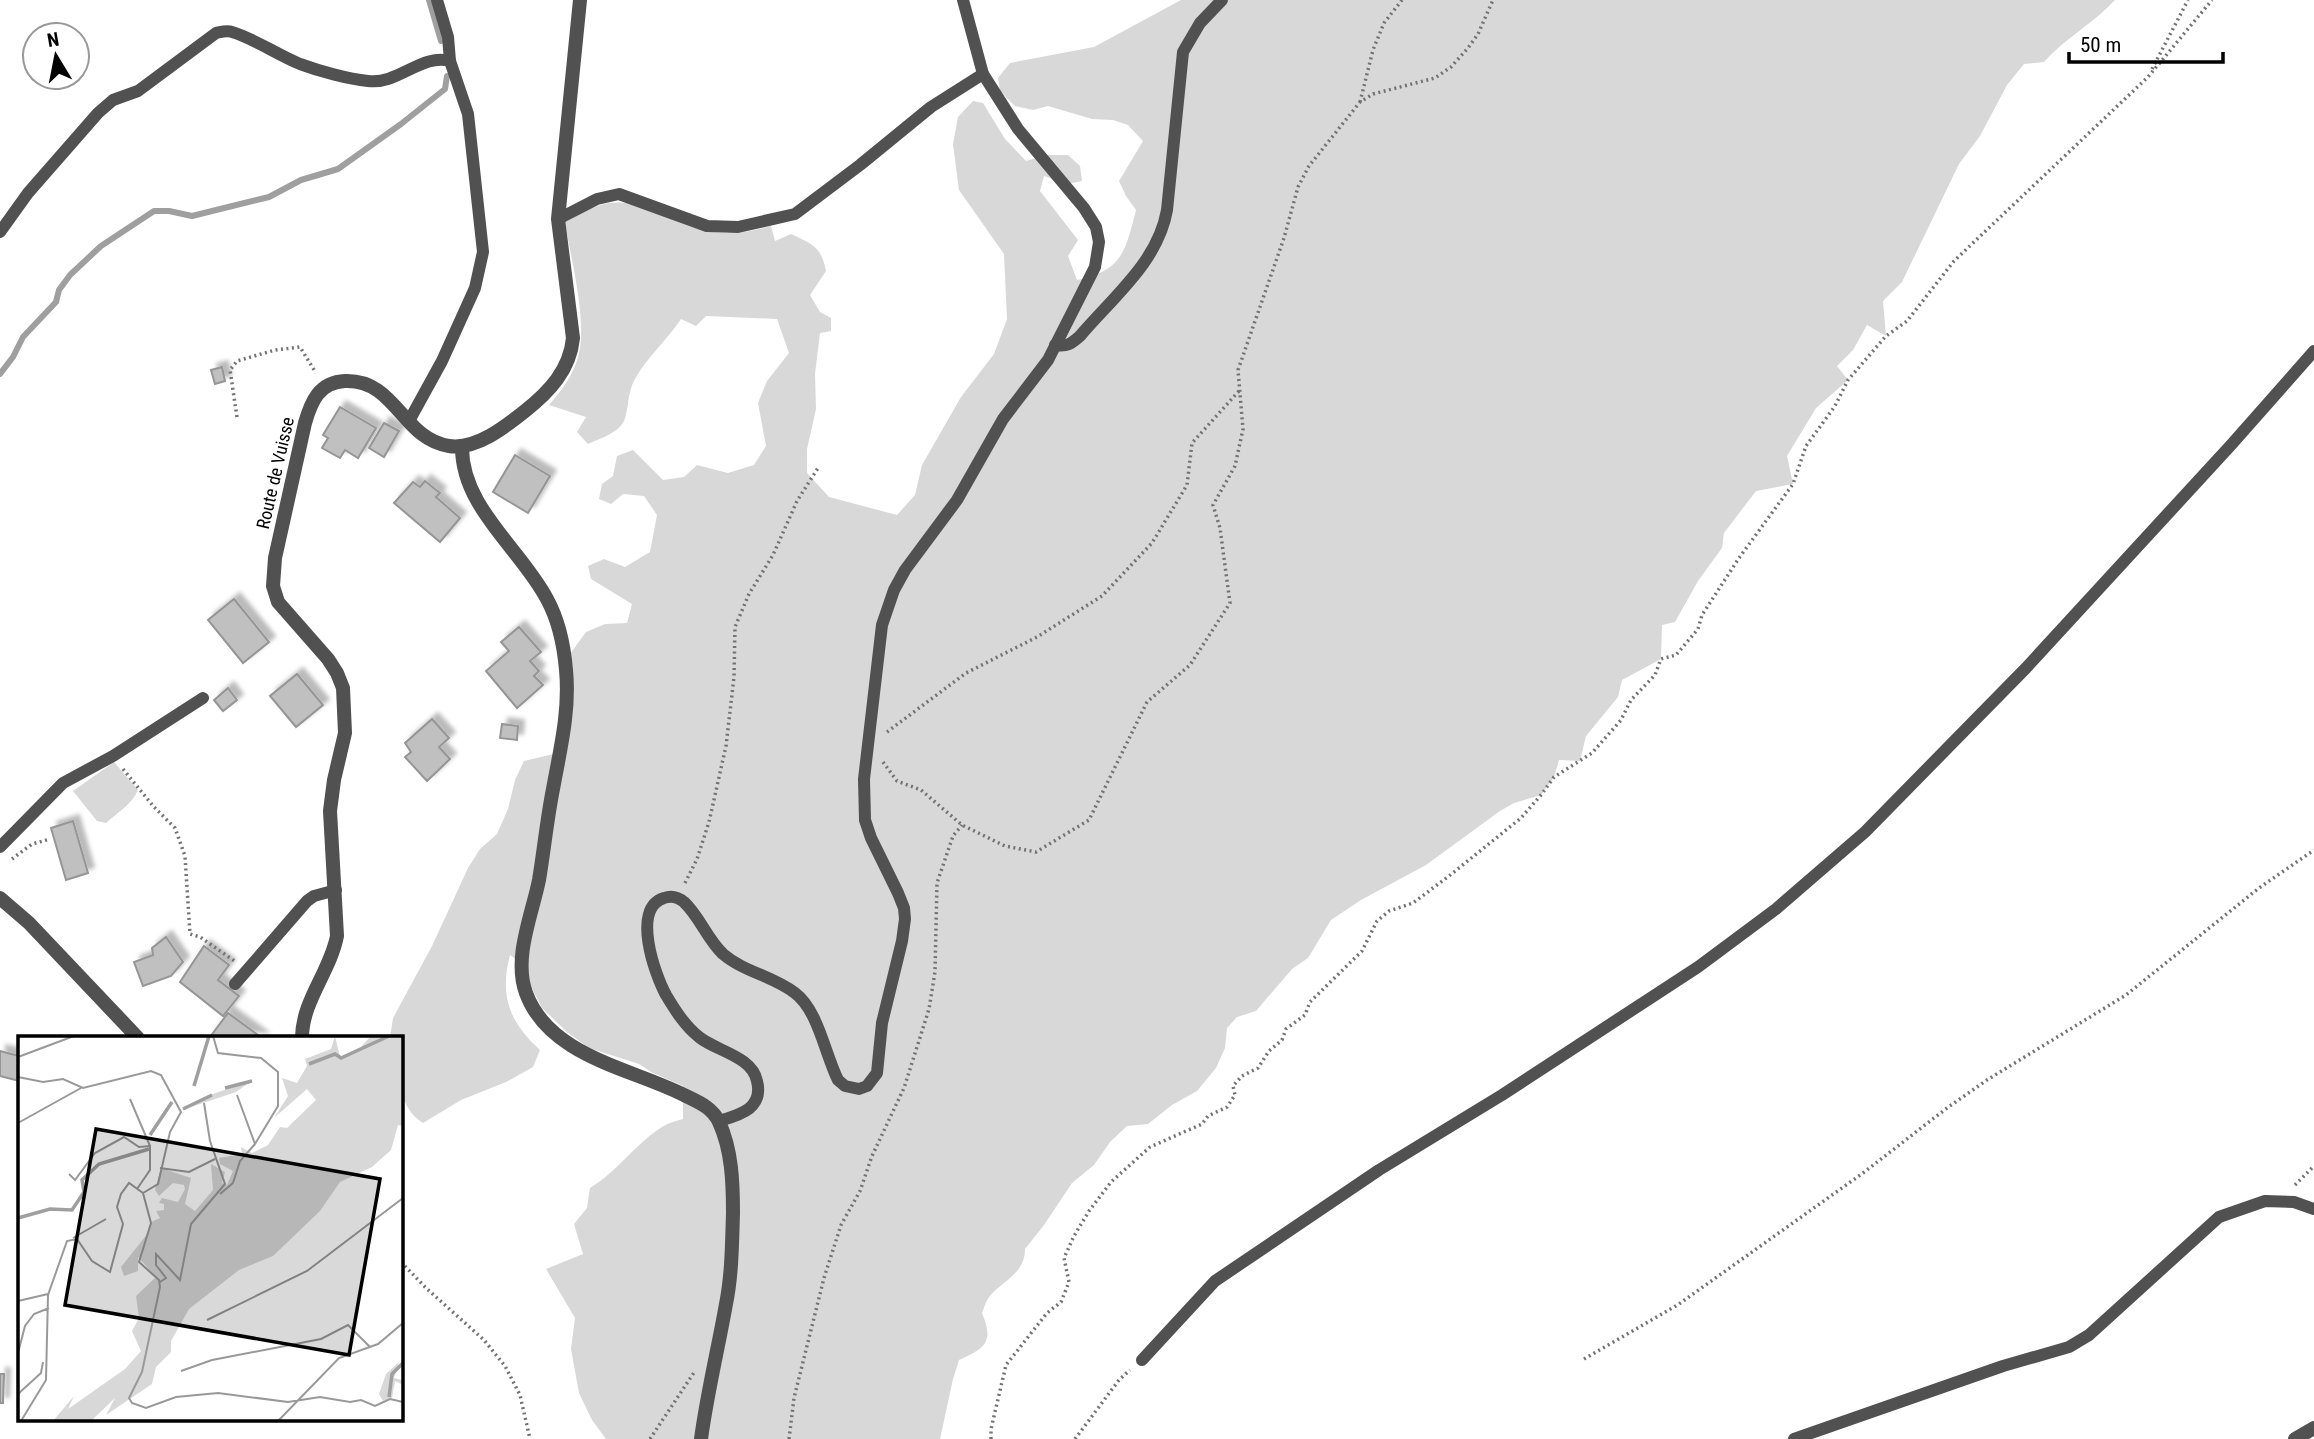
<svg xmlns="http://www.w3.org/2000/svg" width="2314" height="1439" viewBox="0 0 2314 1439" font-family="'Roboto Condensed',sans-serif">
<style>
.green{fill:#d8d8d8}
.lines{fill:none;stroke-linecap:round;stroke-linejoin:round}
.stream{stroke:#9f9f9f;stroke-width:6}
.building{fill:#c0c0c0;stroke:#959595;stroke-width:2;filter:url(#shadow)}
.path{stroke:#737373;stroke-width:3.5;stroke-dasharray:2 3.5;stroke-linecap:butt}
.service{stroke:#515151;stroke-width:12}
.minor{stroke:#515151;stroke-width:14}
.tertiary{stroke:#515151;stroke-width:14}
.labels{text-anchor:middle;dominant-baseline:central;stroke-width:5;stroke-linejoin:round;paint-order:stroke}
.street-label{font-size:18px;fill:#000;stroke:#fff}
.inset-river{fill:none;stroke:#9f9f9f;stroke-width:3.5}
.inset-road{fill:none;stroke:#999;stroke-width:2}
.view{fill:#000;fill-opacity:0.15;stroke:#000;stroke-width:3.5}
.inset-edge{fill:none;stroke:#000;stroke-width:3.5}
</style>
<defs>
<filter id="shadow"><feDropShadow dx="6" dy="-6" stdDeviation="2" flood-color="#0004"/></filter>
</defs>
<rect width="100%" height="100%" fill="#fff"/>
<!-- green -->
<g class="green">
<path d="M1181,0H2115C2093,24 2065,38 2044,62L2024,64L2007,85L1980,136L1959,164L1902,282L1883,301L1886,336L1867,325L1853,350L1837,366L1848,380L1816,408L1787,456L1793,484L1756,491L1724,533L1722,548L1698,581L1675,622L1662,625L1661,659L1622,680L1618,697L1586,736L1580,761L1559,760L1554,777L1541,795L1514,803L1500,811L1426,865L1361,900L1331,920L1308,958L1292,969L1256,1011L1237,1017L1227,1028L1225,1048L1216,1068L1197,1091L1172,1105L1148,1124L1127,1126L1110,1142L1094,1165L1072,1183L1044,1225L1025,1249C1025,1274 1003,1280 989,1297C986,1301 984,1308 982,1313C994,1342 986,1348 959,1360L953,1379L940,1439H606L592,1420L579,1393L571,1349L575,1318L546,1269L583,1254L574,1224L587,1208L590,1188C617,1172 635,1144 662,1127C668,1123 676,1121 683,1119V1086L651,1072L639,1064L589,1048L567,1032L542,1008L517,960L510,955C499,996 510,1023 540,1050L533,1067L506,1082L461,1100L423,1123C393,1103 401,1070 401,1038H390L393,1018L432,946L468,868L480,849L497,834L508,809L515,780L524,761L558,753L567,658L586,632L605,624L627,623L632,604L591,579L588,566L604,559L625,567L650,552L657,515L644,496L623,494L611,504L599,499L602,484L613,476L617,456L633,450L663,480L684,477L697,465L728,473L754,465L766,446L758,403L767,381L789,353L777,319L706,316L696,326L681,319C667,340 647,357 635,379C627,393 629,409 624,421C618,433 599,439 588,444L577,432L586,417L549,405C563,389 577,370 580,348C585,310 571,260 565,222C579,215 594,205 610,203C638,199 666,218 692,227C719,236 744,234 771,226L775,241L791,234C812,244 821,246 826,271L810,295L820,312L831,318V331L820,333L815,374L816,409L807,449V473L829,497L897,515L915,495L922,465L961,397L994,354L1007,319L1004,254L959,190L953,144L958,117L973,101L983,103L1005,139L1026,161L1046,155H1068L1080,166L1082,181L1067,184L1044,176L1040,191L1078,240L1068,256L1077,280C1123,270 1125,252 1136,210L1126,196L1119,181L1143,141L1128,125L1113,120L1092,119L1048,106L1033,110L1015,106L1000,91L998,78L1010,63L1094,47Z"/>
<path d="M114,762L138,790C133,803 117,813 106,823L97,821L73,791Z"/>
</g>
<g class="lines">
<!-- stream -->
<g class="stream">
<polyline points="429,0 441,41"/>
<polyline points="0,374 13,357 23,337 56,302 59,290 70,275 101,246 154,211 169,211 192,216 269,197 301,180 338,169 401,124 445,89 447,76"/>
</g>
</g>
<!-- building -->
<g class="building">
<polygon points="222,367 225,381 215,384 211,370"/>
<polygon points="340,407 376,428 358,458 345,450 340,458 322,448 328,438 323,435"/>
<polygon points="384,423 399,431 384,457 369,448"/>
<polygon points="515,455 550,476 528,513 493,492"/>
<polygon points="425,481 440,493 436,497 460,518 440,542 394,503 413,482 420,487"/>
<polygon points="234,599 269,642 243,663 208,620"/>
<polygon points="519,627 541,652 530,661 539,671 534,676 543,685 517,708 486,671 509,651 501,642"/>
<polygon points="297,674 323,705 296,727 270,696"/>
<polygon points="228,688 237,700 223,711 214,700"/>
<polygon points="432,719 449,738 439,747 450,759 427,781 405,757 411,752 405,743"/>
<polygon points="502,724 518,726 517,740 500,738"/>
<polygon points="73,821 88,873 66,880 51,828"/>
<polygon points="166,937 183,962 171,976 143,986 134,962 153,955 152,948"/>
<polygon points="204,946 229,965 218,980 239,996 223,1016 180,982"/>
<polygon points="228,1013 262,1038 210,1037"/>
<polygon points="0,1051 19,1056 19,1081 0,1076"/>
<polygon points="0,1374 4,1374 3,1403 0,1403"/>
</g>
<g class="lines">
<!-- path -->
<g class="path">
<polyline points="2152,69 2188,0"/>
<polyline points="1360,102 1373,50 1384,23 1402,0"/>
<polyline points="237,417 230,370 237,361 275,350 300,347 316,373"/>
<polyline points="887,732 966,673 1037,637 1102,596 1152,543 1187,485 1192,443 1239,391"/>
<polyline points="883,762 897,781 921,790 962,825 1005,846 1036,852 1089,820 1147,702 1190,665 1230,603 1220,528 1213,505 1235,466 1243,429 1238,370 1284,238 1298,187 1309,166 1360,102 1373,94 1435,78 1451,67 1468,48 1478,34 1493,0"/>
<polyline points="123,769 154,807 175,828 185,856 190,934 200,937 236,962"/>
<polyline points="12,859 32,844 50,839"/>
<polyline points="685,883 697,859 709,822 726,746 734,677 735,627 749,594 773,555 797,501 818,468"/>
<polyline points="2295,1185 2314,1166"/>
<polyline points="401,1262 426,1288 484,1340 505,1366 520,1395 530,1439"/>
<polyline points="1584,1359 1679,1304 1863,1173 1947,1108 1987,1080 2126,995 2259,888 2314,850"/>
<polyline points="650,1439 695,1371"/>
<polyline points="789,1439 794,1398 824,1278 841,1225 860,1191 872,1156 904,1088 929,1009 935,972 937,883 953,836 962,825"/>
<polyline points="991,1439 991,1429 1006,1365 1047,1313 1061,1302 1069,1282 1064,1258 1074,1236 1089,1211 1111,1182 1150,1147 1202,1124 1208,1116 1227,1107 1235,1095 1233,1086 1242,1076 1258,1068 1269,1051 1282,1040 1286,1029 1305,1015 1310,1002 1362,951 1377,921 1389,911 1413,903 1449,876 1521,818 1541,795 1554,777 1592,753 1621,720 1631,700 1655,675 1661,659 1676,655 1698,629 1702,615 1739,558 1793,484 1806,446 1835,406 1848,380 1886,336 1907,321 1954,261 2148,77 2212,0"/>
<polyline points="1075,1439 1119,1380 1130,1370"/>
</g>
<!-- service -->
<g class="service">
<polyline points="437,0 448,37 450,61"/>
<polyline points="558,219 597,199 619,194 707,226 738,227 795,214 860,165 931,107 983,74"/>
<path d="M0,232L28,193L98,113L113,100L138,91L216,33C221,32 227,30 232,32C253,38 278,55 300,64C319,71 348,79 368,81C398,85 422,53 450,61L468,114L483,252L475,288L442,361L409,421"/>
<path d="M1055,345C1067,347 1071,344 1080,336C1113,297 1158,262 1167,210L1183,52L1200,23L1222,0"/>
<polyline points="0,847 63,783 113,756 203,698"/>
<polyline points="235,984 307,901 314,896 336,890"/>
<path d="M719,1121C739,1115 764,1109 757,1081C752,1056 716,1051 699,1037C685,1026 675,1010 666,995C655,975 631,908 664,898C672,895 678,897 684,902C700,917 707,939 723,954C744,972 773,976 795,993C818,1010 825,1054 838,1080L845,1086L859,1089L867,1086L877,1073L882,1023L902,941L905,919L904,908L898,893L871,838L865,820L864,779L882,625L894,590L905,570L957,500L1003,419L1048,360L1095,267L1099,242L1096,227L1084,208L1018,129L983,74L963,0"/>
<polyline points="1142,1360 1215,1281 1379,1170 1502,1095 1698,967 1776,909 1865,832 2026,668 2231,445 2314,351"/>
<polyline points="1794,1439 2003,1366 2069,1347 2089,1335 2219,1217 2265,1201 2294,1202 2314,1209"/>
</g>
<!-- minor -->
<path class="minor" d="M462,446C461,507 521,549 547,599C559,621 564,646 566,670C570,711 560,750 553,789C547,819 544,850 539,880C532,915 513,958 526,993C549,1056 630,1068 684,1095C698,1102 712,1107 719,1122C732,1150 733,1183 733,1213C732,1243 732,1274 726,1304C718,1349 707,1394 701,1439"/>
<!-- tertiary -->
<g class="tertiary">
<polyline points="0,898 29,923 138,1038"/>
<path d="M302,1038C302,1001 330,972 337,936L330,811L334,780L345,733L343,688L337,673L328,659L278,602L273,586L275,558L305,423C311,402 319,382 345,381C396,379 402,439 449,446C476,450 505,427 525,411C549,392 570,370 573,338L558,219L580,0"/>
<polyline points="2295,1439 2314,1428"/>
</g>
</g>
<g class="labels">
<!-- street labels -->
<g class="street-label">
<text transform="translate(275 473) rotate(-77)">Route de Vuisse</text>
</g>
</g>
<!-- overview -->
<g transform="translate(18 1036)">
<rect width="385" height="385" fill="#fff"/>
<path d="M317,0L322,21L341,13L353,0H385V90L380,89L373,114L354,131L322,146L302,175L255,220L221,234L171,273L153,305V316L138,331L134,348L88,379L97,362L73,385H35L56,360L50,373L107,333L123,315L114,295L121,282L118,260L138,241L120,221V235L106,240L103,231L130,197L133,186L142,182L138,175L146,174V168L141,167L144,162L160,166L167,153L166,149L155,147L141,160L137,154L143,132L173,142L167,168L177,175L195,154L193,128L207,136L204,147L209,149L215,135L202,128L201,122L224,118L223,111L234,117L250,109L262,91L269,92L298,64L289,53L256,82L270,60L264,42L279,47L289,30L287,23L313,13ZM235,44L218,56L164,74L192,59ZM381,326L376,342L384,344L385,349L377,345L374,362L365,365L361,358L368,338Z" fill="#d8d8d8"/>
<path class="inset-river" d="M291,28L317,18L323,22L371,0M176,50L191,0M207,52L234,45M165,73L194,59M132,99L154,66M0,182L32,173L54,174L66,156L64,144L81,128L131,113M371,361L374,338L385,327"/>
<path class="inset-road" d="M195,0L200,17L243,22L260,36V70L237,108L219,59M0,21L56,0M0,41L25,46L45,43L65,52L133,35L143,39L163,76L152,96L140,148L125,157M112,63L132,110M0,87L63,52M142,132L171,136L197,123M51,138L57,144L77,117L106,101L121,111L132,110V134L119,153M125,157L133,187L121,226L141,244L142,251L124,336L111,362L114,367L128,372L158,361L200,357L270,366L302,361L332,366L343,364L357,370L372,363L385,366M202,158L215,147L222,125L237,108M55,202L88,183M142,246L148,242L138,229V218L162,244L173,188L207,148L192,105L186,67M0,265L30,258M189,284L289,235L385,162M0,317L7,290L16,278L31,272M163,335L194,324L303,303L330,289L352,311M0,358L23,337L25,326M3,385L28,344L30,259L49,205L59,203L74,225L92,236L105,188L99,171L103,158L111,147L125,157M260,385L321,322L360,308L385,287"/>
<path class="view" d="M78,93L362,143L331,319L47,269Z"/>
<rect width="385" height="385" class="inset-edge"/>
</g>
<!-- north arrow -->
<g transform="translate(56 56) rotate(350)"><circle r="33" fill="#ffffff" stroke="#999999" stroke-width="2"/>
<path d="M0-5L12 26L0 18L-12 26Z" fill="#000000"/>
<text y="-10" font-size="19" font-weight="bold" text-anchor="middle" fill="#000000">N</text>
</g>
<!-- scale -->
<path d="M2069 52v10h154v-10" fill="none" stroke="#000000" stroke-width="3.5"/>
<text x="2080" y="52" font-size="21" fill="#000000" stroke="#ffffff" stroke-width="5" paint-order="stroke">50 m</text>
</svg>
